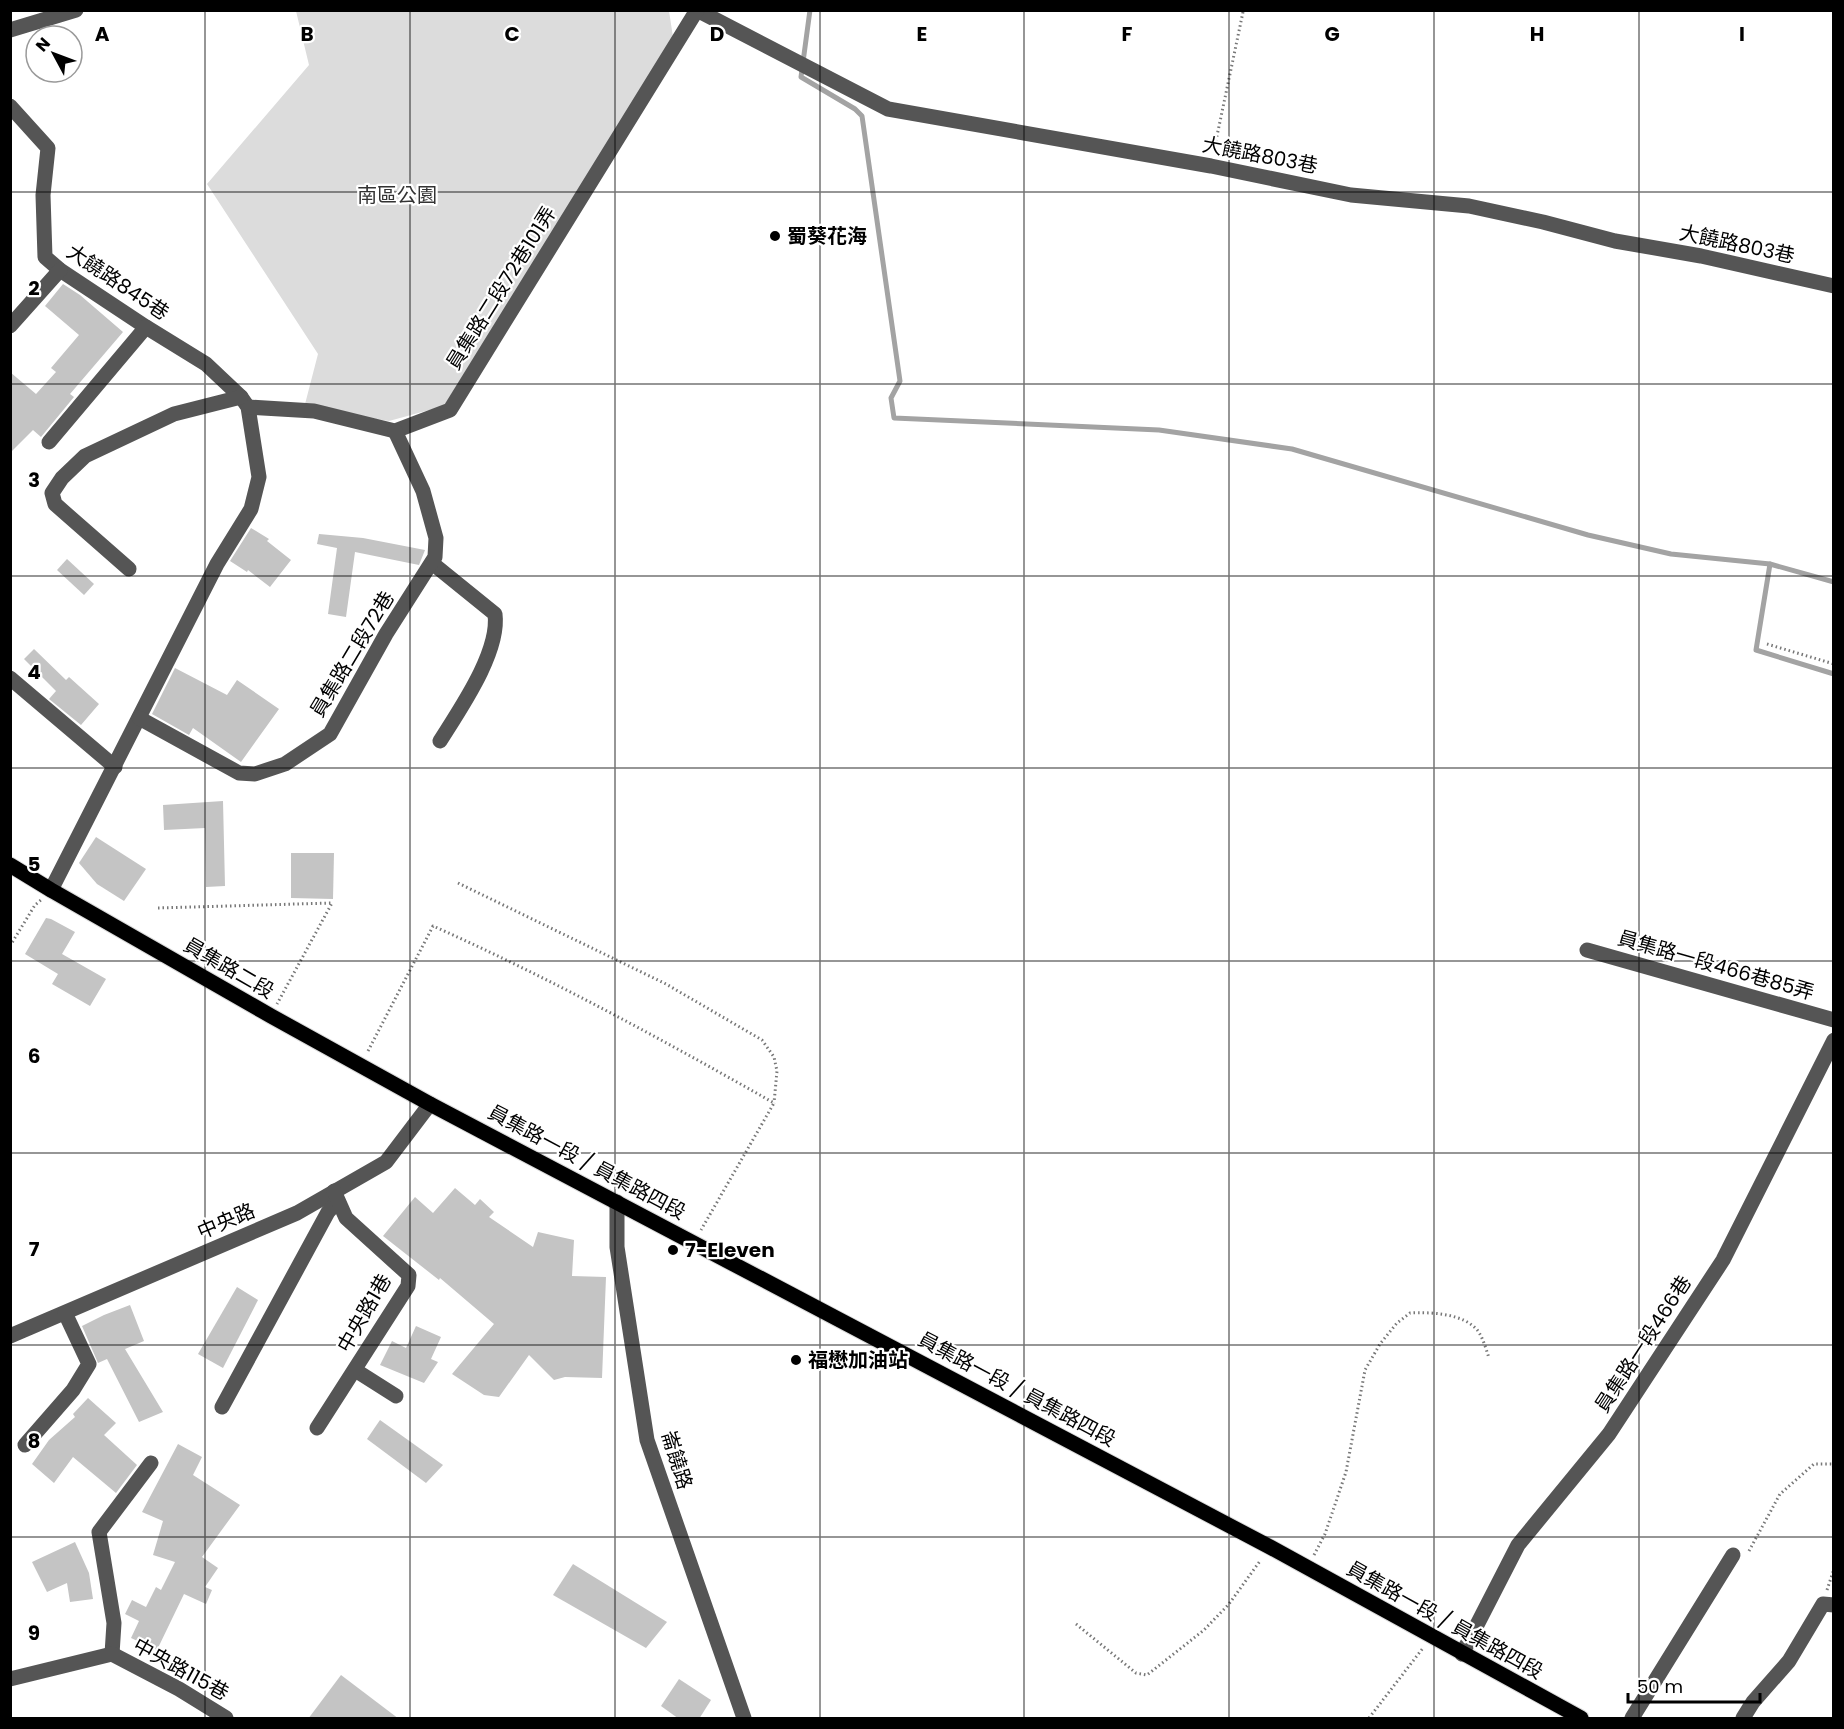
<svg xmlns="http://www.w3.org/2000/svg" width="1844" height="1729" viewBox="0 0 1844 1729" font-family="Poppins,'Noto Sans TC',sans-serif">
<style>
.green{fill:#dcdcdc}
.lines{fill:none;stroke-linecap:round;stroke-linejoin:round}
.stream{stroke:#a3a3a3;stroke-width:5}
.building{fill:#c4c4c4}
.major-casing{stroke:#dbdbdb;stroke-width:17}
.path{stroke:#777;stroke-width:3;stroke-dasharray:1.5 3;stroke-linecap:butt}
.minor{stroke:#555;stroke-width:15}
.major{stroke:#000;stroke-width:15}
.grid{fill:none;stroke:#000;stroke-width:1.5;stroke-opacity:0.55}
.poi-dot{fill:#000;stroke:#fff;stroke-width:2}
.labels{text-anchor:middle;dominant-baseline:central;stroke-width:4.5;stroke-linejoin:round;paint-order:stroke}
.street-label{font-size:20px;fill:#000;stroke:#fff}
.park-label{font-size:20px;fill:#333;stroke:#fff}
.poi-label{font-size:20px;font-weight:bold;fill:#000;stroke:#fff;text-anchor:start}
.grid-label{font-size:20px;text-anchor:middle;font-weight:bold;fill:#000;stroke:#fff;stroke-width:4.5;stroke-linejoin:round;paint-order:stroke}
</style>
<rect width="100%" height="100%" fill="#fff"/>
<!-- green -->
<polygon class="green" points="296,11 669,11 673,37 444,406 389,421 304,408 318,354 207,184 309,65"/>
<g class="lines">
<!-- stream -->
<g class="stream">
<polyline points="810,10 801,77 855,109 862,116 900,381 891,398 894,418 1159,430 1292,449 1588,535 1671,554 1770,564 1756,650 1834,674"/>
<polyline points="1770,564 1834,582"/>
</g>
</g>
<!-- building -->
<g class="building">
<polygon points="63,284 80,295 123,332 70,394 74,397 41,437 33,430 10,453 10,372 36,394 56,372 51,368 79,335 45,306"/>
<polygon points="251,528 269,539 267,541 291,560 270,587 248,570 247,572 230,561"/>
<polygon points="319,534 363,538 425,550 419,565 355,552 346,617 328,614 337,548 317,544"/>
<polygon points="67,559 94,584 84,595 57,570"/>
<polygon points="34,649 66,680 69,677 99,704 81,725 49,699 56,691 24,659"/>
<polygon points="175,668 227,695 237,680 279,709 241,762 193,728 189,735 152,714"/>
<polygon points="223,801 225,886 206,887 205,828 164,830 163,805"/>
<polygon points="96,837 146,869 124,901 97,884 79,863"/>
<polygon points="291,853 334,853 333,899 291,898"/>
<polygon points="46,918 51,919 75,932 62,954 106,979 90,1006 52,984 58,974 25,954"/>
<polygon points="455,1188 475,1205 480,1199 494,1212 489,1217 533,1247 538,1232 574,1240 572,1276 606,1277 602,1378 565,1377 554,1380 529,1355 499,1397 484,1395 452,1374 494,1324 440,1278 439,1280 383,1236 415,1197 433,1213"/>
<polygon points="237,1287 258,1300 223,1368 198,1354"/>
<polygon points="130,1305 144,1341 125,1349 163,1412 139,1422 107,1359 98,1363 82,1326 104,1315"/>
<polygon points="416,1326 441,1337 431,1359 438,1362 424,1383 380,1365 392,1341 406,1348"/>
<polygon points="88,1398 116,1423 104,1435 137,1465 116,1493 73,1457 54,1483 32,1464 49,1440 75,1417 73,1414"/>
<polygon points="380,1420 443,1465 426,1483 367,1439"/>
<polygon points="178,1444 202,1457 193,1475 240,1505 202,1557 218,1568 205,1587 212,1590 206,1604 184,1594 157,1650 131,1638 139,1621 125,1614 132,1600 146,1607 156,1587 161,1590 175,1562 153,1555 163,1521 142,1512"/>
<polygon points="75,1542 89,1573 93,1599 70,1602 67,1583 47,1592 32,1562"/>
<polygon points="573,1564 667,1622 646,1648 553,1595"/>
<polygon points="341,1675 399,1719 308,1719"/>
<polygon points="679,1679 711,1700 699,1719 679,1719 661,1706"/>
</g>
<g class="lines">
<!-- major casing -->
<g class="major-casing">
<polyline id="major" points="10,865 51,890 271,1016 430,1104 1270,1547 1581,1718"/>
</g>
<!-- path -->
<g class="path">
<polyline points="1214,150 1243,12"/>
<polyline points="1767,644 1834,664"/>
<polyline points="458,883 666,984 762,1040 774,1057 777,1071 774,1103"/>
<polyline points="158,908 332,903 277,1004"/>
<polyline points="10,946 35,905 41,900"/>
<path d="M368,1051L433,926C550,978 663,1040 774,1103L701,1230"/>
<polyline points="1749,1551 1780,1494 1814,1464 1832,1464 1834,1468"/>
<path d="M1314,1555L1325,1534L1346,1472L1365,1370L1380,1344L1397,1323L1410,1313C1430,1312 1464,1313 1478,1331C1483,1338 1486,1349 1489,1358"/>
<polyline points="1827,1590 1834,1569"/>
<polyline points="1076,1624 1136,1673 1147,1675 1204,1630 1229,1604 1260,1561"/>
<polyline points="1369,1718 1423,1648"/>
</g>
<!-- minor -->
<g class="minor">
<polyline points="697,10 888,109 1211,166 1351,195 1469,206 1543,222 1615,241 1701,256 1834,286"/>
<polyline points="10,30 76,10"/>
<polyline points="10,106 48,148 43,195 45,257 60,270 146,327 206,364 241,397 248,407 259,477 251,509 217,564 51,890"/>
<polyline points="10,326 60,270"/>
<polyline points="248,407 314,411 395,431 450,410 697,10"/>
<polyline points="49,442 146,327"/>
<path d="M432,563L495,614C500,652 460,709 440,741"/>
<polyline points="129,569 55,504 52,493 62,478 85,456 174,414 241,397"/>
<polyline points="10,678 115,767"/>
<polyline points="139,718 239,773 255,774 285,764 330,734 386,634 435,557 436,538 423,491 395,431"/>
<polyline points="1587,950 1834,1020"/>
<polyline points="617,1202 617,1247 647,1440 744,1718"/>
<polyline points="10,1336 297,1213 386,1162 430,1104"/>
<polyline points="355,1370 396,1396"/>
<polyline points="222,1407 328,1212 338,1201"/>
<polyline points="317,1428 408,1286 409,1275 346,1218 334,1191"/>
<polyline points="25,1445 73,1390 89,1364 65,1313"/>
<polyline points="112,1654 114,1623 99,1532 151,1463"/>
<polyline points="1462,1654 1518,1545 1609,1434 1723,1260 1834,1040"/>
<polyline points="10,1679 112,1654 179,1689 226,1718"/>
<polyline points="1632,1718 1733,1555"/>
<polyline points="1743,1718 1753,1702 1789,1661 1823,1604 1834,1605"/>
</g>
<!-- major -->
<use href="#major" class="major"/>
</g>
<!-- grid -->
<path class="grid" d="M205,10V1718M410,10V1718M615,10V1718M820,10V1718M1024,10V1718M1229,10V1718M1434,10V1718M1639,10V1718M10,192H1834M10,384H1834M10,576H1834M10,768H1834M10,961H1834M10,1153H1834M10,1345H1834M10,1537H1834"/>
<!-- markers -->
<g class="poi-dot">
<circle cx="775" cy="236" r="6"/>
<circle cx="673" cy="1250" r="6"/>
<circle cx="796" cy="1360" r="6"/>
</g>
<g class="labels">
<!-- street labels -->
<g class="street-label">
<text transform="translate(1260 155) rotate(11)">大饒路803巷</text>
<text transform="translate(1737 244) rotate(12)">大饒路803巷</text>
<text transform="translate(118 282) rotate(34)">大饒路845巷</text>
<text transform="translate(501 288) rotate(-58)">員集路二段72巷101弄</text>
<text transform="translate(352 654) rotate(-59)">員集路二段72巷</text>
<text transform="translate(1716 965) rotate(16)">員集路一段466巷85弄</text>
<text transform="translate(229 968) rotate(30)">員集路二段</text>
<text transform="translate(587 1162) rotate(28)">員集路一段 / 員集路四段</text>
<text transform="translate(226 1221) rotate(-23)">中央路</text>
<text transform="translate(364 1313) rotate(-60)">中央路1巷</text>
<text transform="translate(1643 1344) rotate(-57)">員集路一段466巷</text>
<text transform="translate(1017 1389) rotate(28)">員集路一段 / 員集路四段</text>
<text transform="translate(677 1460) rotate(73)">崙饒路</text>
<text transform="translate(1445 1620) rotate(29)">員集路一段 / 員集路四段</text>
<text transform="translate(181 1669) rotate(29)">中央路115巷</text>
</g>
<!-- park labels -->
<g class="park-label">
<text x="397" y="195">南區公園</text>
</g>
<!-- poi labels -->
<g class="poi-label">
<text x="787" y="236">蜀葵花海</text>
<text x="685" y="1250">7-Eleven</text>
<text x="808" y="1360">福懋加油站</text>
</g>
</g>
<g class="grid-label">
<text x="102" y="41">A</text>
<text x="307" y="41">B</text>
<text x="512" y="41">C</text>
<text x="717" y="41">D</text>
<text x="922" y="41">E</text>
<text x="1127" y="41">F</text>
<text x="1332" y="41">G</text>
<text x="1537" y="41">H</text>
<text x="1742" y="41">I</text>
<text x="34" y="295">2</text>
<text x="34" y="487">3</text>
<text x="34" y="679">4</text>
<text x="34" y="871">5</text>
<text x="34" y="1063">6</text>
<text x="34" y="1256">7</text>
<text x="34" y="1448">8</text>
<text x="34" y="1640">9</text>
</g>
<!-- border -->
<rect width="1844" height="1729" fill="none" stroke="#000000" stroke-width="24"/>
<!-- north arrow -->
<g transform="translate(54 54) rotate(311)"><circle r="28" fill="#ffffff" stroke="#999999" stroke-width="1.5"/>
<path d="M0-4.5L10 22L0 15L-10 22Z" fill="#000000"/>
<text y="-9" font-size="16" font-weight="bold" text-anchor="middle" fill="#000000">N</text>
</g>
<!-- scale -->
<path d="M1628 1693v9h132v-9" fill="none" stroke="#000000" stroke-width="3"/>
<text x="1637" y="1693" font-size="18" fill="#000000" stroke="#ffffff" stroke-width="4.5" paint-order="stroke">50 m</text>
</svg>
